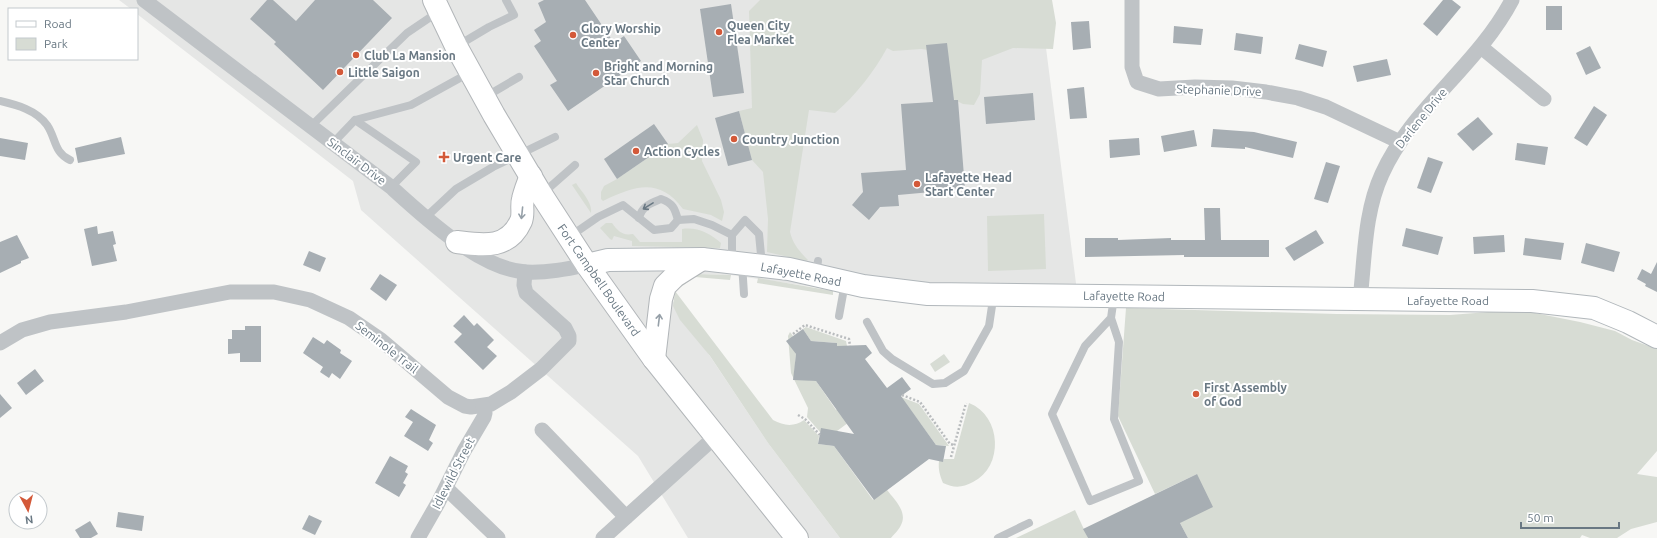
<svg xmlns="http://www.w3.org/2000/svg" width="1657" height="538" viewBox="0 0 1657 538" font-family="Ubuntu,sans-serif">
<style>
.built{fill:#e5e6e5}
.green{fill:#d7dcd4}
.building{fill:#a7aeb3}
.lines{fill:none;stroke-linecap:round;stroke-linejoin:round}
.secondary-casing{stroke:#b1b7bb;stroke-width:24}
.highway-casing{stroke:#b2b6b9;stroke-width:24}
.path{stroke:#b9bcbe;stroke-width:2.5;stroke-dasharray:2 2;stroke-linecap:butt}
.lane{stroke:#bfc3c6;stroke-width:8}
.street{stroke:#bfc3c6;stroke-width:15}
.secondary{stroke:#fff;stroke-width:22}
.highway{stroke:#fff;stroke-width:22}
.oneway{stroke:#697883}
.oneway2{stroke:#96a0a8}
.poi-dot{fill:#d35939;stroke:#fff;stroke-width:1.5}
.labels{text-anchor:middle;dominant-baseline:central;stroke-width:4;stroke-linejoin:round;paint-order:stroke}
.poi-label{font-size:12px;font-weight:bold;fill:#697883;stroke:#fff;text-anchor:start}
.street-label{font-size:12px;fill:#697883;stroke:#fff}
</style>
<rect width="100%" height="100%" fill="#f7f7f5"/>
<!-- built -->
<polygon class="built" points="119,0 895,0 1045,40 1079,307 992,306 931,304 731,275 697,274 679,280 673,301 768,443 840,538 688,538 638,456 361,210 353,181 137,14 137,9 131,9"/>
<!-- green -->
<g class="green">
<path d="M760,0H1052L1056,23L1053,49L1013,48L982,60L980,94L974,105L963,104L945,95L936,51L921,49L893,51L887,48C874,72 856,95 835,113L809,110L790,232C793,244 799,251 808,260L806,261L767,252L768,219L763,172L752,160L739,111L752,108L749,11Z"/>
<path d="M697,125L703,140L702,161L721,200L724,212L722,221L711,215L683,209C659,177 635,186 603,201L601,199V192L604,186L617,179L668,144L678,143Z"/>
<path d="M576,183C581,191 593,203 591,213L572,185Z"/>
<polygon points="1044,214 1046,269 988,271 987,216"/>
<path d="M606,223H612C618,231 622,236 633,234L640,242H682V229C698,227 709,233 721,243L720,248L632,246V241L614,236L612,240L610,239L600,228Z"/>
<path d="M697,274L731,275L730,280L695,277L675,291L773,420C784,426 794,427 804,420L819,436L818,444L834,446L873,500L887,490C894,499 908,512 901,525C899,530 894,534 891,538H840L768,443L710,356L680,320L673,306L675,292L670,291Z"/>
<polygon points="758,278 833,291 833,295 757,283"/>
<polygon points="1126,308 1337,314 1450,315 1501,311 1535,313 1580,322 1615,331 1632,340 1657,349 1657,451 1637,474 1657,477 1657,522 1631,529 1617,538 1590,538 1582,535 1580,538 1188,538 1180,523 1197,474 1155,494 1118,416"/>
<polygon points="806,327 846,341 847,346 837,346 837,343 811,341 803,329"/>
<polygon points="790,332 793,336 790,341 796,354 794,378 816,381 836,410 864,389 875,403 837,431 820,432 807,417 808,408 791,373 788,336"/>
<polygon points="944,354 950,362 935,372 930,364"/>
<polygon points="901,397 919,404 949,446 936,445"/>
<path d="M969,403C1002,416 1004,467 973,482C962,488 954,488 943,483C940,476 938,469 939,461H943L944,459H954Z"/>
<polygon points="1075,510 1088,538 1016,538"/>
</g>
<!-- building -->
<g class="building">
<polygon points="267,0 273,0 296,21 315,0 373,0 392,18 323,90 274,44 276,42 250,19"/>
<polygon points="544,0 585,0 614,43 624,36 641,61 568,111 550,85 557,81 534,46 541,41 534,30 546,22 538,3"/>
<polygon points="1443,0 1452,0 1461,7 1437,36 1423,24"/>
<polygon points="731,4 744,93 713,97 700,9"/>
<rect x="1546" y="6" width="16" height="24"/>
<polygon points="1089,21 1091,48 1073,50 1071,22"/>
<polygon points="1174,26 1203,29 1201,45 1173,43"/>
<polygon points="1236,33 1263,37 1261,54 1234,50"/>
<polygon points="947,43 954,100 958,100 965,189 898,195 899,206 880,207 869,220 852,205 863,192 861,173 906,170 901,104 933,102 926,45"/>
<polygon points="1299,44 1327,51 1323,67 1295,59"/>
<polygon points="1590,46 1601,68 1586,75 1576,53"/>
<polygon points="1387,59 1391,75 1357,82 1353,66"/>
<polygon points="1084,87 1087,118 1070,119 1067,89"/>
<polygon points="1033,93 1035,120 986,124 984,97"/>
<polygon points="1594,106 1607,115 1587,146 1574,138"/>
<polygon points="739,111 752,160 728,166 715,118"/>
<polygon points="1478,117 1493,134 1473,151 1457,134"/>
<polygon points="654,124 668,144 617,179 604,159"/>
<polygon points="1213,129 1254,132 1297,142 1293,158 1245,147 1245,149 1211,147"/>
<polygon points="1194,130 1197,146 1164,152 1161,136"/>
<polygon points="121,137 125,154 78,163 75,148"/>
<polygon points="0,138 28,143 25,160 0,156"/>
<polygon points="1139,138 1140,155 1110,158 1109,140"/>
<polygon points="1517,143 1548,147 1545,165 1515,160"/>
<polygon points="1428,157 1443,162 1431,193 1417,188"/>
<polygon points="1326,162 1340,166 1328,203 1314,199"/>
<polygon points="1204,208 1220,208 1221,240 1269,240 1269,257 1184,257 1184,255 1085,257 1085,238 1118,238 1118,240 1171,238 1171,240 1205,240"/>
<polygon points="97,226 98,234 113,231 116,244 113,245 117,261 92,266 84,229"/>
<polygon points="1406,228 1443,237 1438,255 1402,246"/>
<polygon points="1316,230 1324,243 1294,261 1285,248"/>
<polygon points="17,235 29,258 21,261 21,263 0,273 0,242"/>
<polygon points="1504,235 1505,252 1474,254 1473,237"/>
<polygon points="1525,238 1564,243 1561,260 1523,255"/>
<polygon points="1586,243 1620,252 1614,272 1581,263"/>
<polygon points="309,251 326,258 320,272 303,265"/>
<polygon points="1657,262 1657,292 1645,286 1646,284 1637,279 1642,269 1651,274"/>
<polygon points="380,274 397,285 386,301 370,289"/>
<polygon points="464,315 474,326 477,323 494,340 487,347 497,356 483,370 454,342 462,334 453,326"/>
<polygon points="245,326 261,326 261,362 240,362 240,353 228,354 228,339 232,339 232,330 245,330"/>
<polygon points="803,329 811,341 837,343 837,346 866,345 872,353 865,359 887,388 902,377 911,389 901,396 936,445 946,446 943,462 929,459 874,500 834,446 818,444 821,428 854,434 816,381 793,380 796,354 786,341"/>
<polygon points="313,337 324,344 327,340 341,350 340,353 352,361 340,379 332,373 329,378 320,372 323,367 303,353"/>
<polygon points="35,369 44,381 26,395 17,383"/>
<polygon points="0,394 12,408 0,418"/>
<polygon points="411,409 436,425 429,440 433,443 428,451 404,436 413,422 405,417"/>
<polygon points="390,456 408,466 405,472 408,474 403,483 406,485 399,497 375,483"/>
<polygon points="1197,474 1213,507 1180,523 1188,538 1088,538 1083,529"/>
<polygon points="118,512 144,516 142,531 116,527"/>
<polygon points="309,515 322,521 315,535 302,529"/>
<polygon points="90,521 98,534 91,538 80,538 75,530"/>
</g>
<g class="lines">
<!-- secondary casing -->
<g class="secondary-casing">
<polyline id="secondary" points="587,265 608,260 702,259 789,269 863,286 928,294 1532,301 1594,308 1628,322 1657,337"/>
</g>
<!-- highway casing -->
<g class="highway-casing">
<g id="highway">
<polyline points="434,0 456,46 494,115 541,194 587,265 654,359 797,538"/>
<path d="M457,242C482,245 508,250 521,221C524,214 521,206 523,199C525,191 528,183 531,176"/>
<polyline points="654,359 661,299 665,286 675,276 702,259"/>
</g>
</g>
<!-- path -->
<g class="path">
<polyline points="793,334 805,325 849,339 850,346"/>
<polyline points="902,395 920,402 950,444 954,445"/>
<polyline points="798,415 805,419 820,435"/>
<polyline points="951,457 966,403"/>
</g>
<!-- lane -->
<g class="lane">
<polyline points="457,46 489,27 514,15 506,0"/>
<polyline points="485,97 519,77"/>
<path d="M0,101C17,105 36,110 47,125C56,138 54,153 70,160"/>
<polyline points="355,120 416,162 391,187"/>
<polyline points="311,126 407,33 438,12"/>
<polyline points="333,143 355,120 411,105 469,73"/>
<polyline points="542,194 575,165"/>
<polyline points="425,218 456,189 493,167 555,137"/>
<path d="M639,218C642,206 651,203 661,199C673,203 675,209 678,220"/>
<polyline points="569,237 598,217 623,205 654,230 671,228 678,220 694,219 712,225 732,235"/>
<polyline points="732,261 732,235 745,220 759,234 762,265"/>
<polyline points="742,264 744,294"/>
<polyline points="816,274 818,261"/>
<polyline points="839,316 845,283"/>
<polyline points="1111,318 1119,342 1114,419 1139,481 1090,501 1052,414 1085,346 1111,318 1114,297"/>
<polyline points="867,322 883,351 892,359 933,384 945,383 964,371 989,326 992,306 991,296"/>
<polyline points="998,538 1029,523"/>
</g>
<!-- street -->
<g class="street">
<path d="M144,0L391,187C424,217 481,270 526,272C547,273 567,269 587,265"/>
<polyline points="1132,0 1132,67 1137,82 1159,89 1195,87 1232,88 1266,92 1298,98 1326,107 1400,142"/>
<polyline points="1481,47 1544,99"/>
<path d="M1360,299C1365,258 1364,213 1382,174C1411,109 1478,65 1512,0"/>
<polyline points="0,343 22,330 50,322 126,312 230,292 274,292 310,300 349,318 381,340 448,397 465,406 471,407 491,404 511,392 541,369 569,341 569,336 565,328 526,293 524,285 525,272"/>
<polyline points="542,430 626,517"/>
<polyline points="446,488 498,538"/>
<polyline points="418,538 438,503 464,451 484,417 485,413 483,406"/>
<polyline points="603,538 716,436"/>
</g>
<!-- secondary -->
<use href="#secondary" class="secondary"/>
<!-- highway -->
<use href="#highway" class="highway"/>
</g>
<!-- one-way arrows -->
<defs><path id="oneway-shaft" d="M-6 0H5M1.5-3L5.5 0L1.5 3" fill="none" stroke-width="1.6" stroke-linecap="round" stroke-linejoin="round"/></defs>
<use class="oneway" href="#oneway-shaft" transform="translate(648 206) rotate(148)"/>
<g class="oneway2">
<use href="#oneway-shaft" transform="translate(522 213) rotate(96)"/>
<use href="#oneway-shaft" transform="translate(659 320) rotate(-83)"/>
</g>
<!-- markers -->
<g class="poi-dot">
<circle cx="719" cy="32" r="4"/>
<circle cx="573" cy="35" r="4"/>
<circle cx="356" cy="55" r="4"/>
<circle cx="340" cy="72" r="4"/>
<circle cx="596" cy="73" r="4"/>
<circle cx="734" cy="139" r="4"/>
<circle cx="636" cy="151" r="4"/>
<path d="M442 151h4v4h4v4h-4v4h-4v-4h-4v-4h4z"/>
<circle cx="917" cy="184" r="4"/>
<circle cx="1196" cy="394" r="4"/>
</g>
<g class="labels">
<!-- poi labels -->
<g class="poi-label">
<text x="727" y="25">Queen City<tspan x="727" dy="14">Flea Market</tspan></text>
<text x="581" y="28">Glory Worship<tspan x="581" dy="14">Center</tspan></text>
<text x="364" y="55">Club La Mansion</text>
<text x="604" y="66">Bright and Morning<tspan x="604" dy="14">Star Church</tspan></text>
<text x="348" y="72">Little Saigon</text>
<text x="742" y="139">Country Junction</text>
<text x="644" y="151">Action Cycles</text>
<text x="453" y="157">Urgent Care</text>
<text x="925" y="177">Lafayette Head<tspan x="925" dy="14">Start Center</tspan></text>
<text x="1204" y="387">First Assembly<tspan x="1204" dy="14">of God</tspan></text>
</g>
<!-- street labels -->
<g class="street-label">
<text transform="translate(1219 90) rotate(2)">Stephanie Drive</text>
<text transform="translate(1421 118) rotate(-51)">Darlene Drive</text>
<text transform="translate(357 161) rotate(37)">Sinclair Drive</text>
<text transform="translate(801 274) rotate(11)">Lafayette Road</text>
<text transform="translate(599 280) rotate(55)">Fort Campbell Boulevard</text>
<text transform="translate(1124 296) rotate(1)">Lafayette Road</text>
<text x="1448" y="300">Lafayette Road</text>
<text transform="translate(387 347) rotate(38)">Seminole Trail</text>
<text transform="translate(453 473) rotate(-63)">Idlewild Street</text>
</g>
</g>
<!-- legend -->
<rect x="8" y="8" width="130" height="52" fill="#ffffff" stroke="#c3c9cd"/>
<rect x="16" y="21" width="20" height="6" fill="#ffffff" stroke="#c3c9cd"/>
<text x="44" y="28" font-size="12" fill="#697883">Road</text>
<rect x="16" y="38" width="20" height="12" fill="#d7dcd4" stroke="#c3c9cd"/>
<text x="44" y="48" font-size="12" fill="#697883">Park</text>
<!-- north arrow -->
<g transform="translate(28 510) rotate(173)"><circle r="19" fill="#ffffff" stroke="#c3c9cd"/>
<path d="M0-3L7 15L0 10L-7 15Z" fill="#d35939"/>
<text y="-6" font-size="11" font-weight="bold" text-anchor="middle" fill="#697883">N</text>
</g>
<!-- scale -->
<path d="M1521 522v6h98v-6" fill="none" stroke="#697883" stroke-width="2"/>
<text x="1527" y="522" font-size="12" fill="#697883" stroke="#ffffff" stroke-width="3" paint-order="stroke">50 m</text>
</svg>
